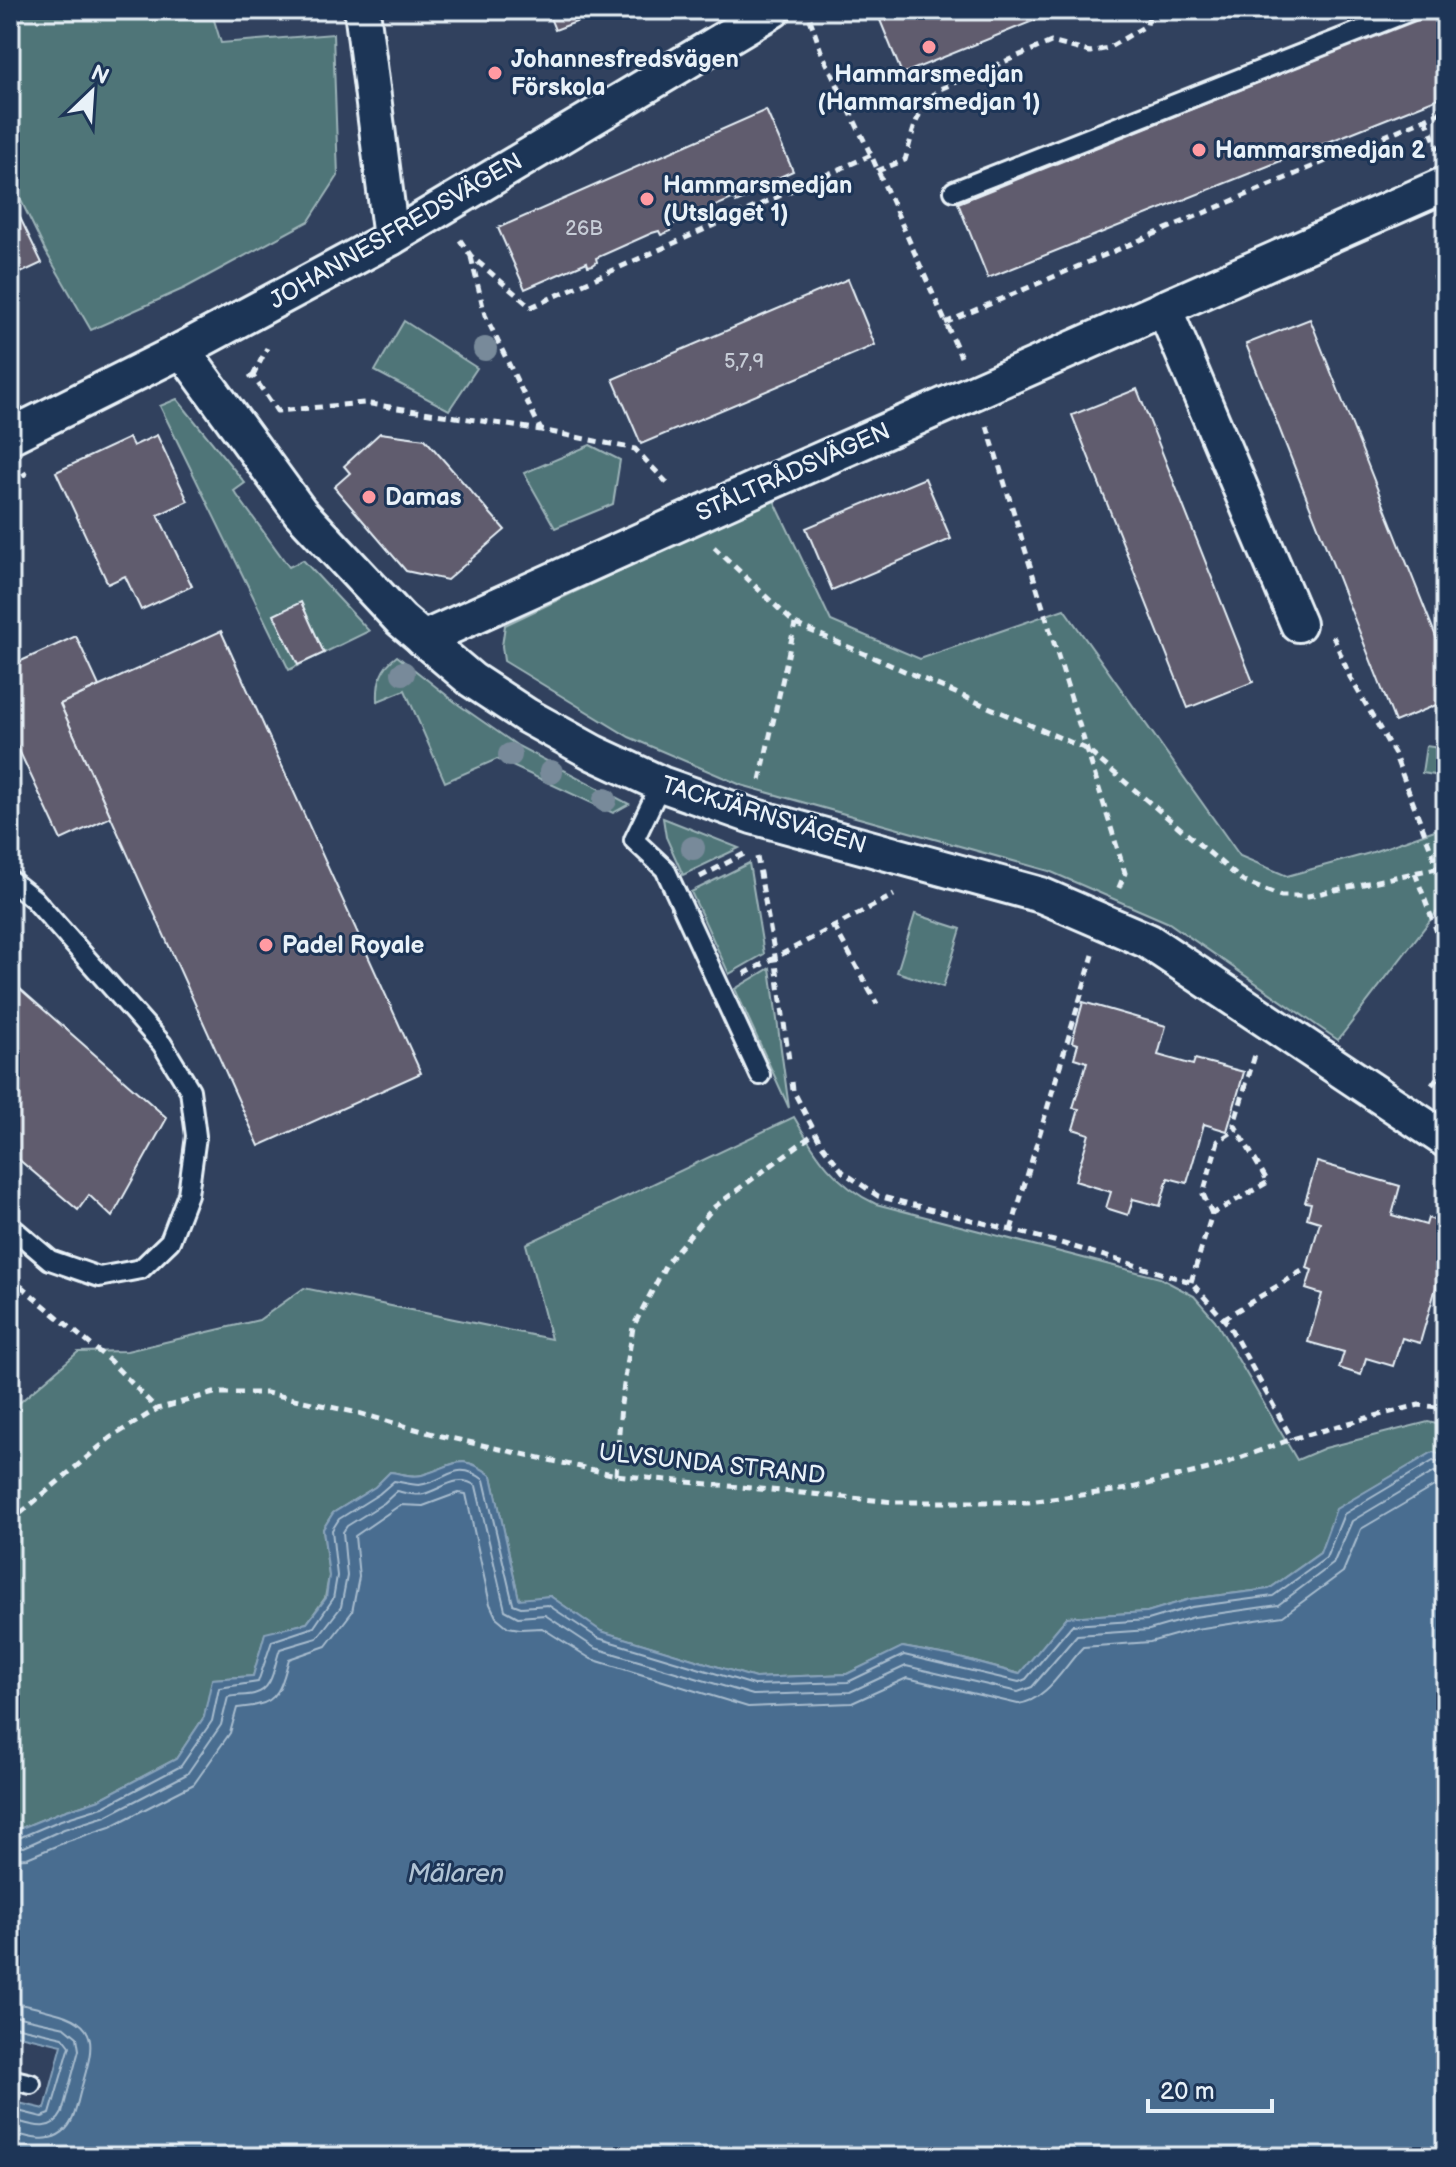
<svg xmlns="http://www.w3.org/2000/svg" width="1456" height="2167" viewBox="0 0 1456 2167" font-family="'Balsamiq Sans',sans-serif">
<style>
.green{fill:#507578;stroke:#9cb3b8;stroke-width:2}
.water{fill:#486d90;stroke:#88a2ba;stroke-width:2}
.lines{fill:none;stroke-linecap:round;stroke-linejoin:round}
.shore{stroke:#a8bcce;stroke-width:2}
.building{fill:#615c6e;stroke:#e8f1f8;stroke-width:2}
.lane-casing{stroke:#e8f1f8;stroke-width:24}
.street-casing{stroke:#e8f1f8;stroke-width:40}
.path{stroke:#e8f1f8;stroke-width:5;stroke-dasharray:8 6;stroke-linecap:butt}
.lane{stroke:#1d3557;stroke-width:18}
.street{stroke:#1d3557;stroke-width:34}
.tree{fill:#788a9a}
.poi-dot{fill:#ff9aa2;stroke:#1d3557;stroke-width:3}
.labels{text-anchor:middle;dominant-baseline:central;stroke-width:6;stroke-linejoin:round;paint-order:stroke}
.number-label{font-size:20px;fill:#c6ccd6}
.poi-label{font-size:24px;font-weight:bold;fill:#e8f1f8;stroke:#1d3557;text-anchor:start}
.street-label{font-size:24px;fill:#e8f1f8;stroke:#1d3557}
.water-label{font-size:26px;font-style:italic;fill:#b0c3d4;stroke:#1d3557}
</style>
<rect width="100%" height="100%" fill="#31415e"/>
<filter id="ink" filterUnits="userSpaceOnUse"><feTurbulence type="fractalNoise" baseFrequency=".0125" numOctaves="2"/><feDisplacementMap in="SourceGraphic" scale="16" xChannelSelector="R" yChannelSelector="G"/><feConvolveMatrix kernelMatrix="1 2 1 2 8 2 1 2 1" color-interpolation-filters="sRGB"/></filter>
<g filter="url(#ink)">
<!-- green -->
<g class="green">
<polygon points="10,10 211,10 221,43 333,34 338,176 309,221 185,288 91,330 46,252 13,184 10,182"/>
<polygon points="404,321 477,368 449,410 375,371"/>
<polygon points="177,399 245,483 234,491 289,567 303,560 369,631 289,670 160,406"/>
<polygon points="590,445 620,460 613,504 555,528 524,473"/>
<polygon points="773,498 831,621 920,659 1064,609 1240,856 1287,876 1370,853 1446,826 1446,906 1442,905 1338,1040 1169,923 1049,871 741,785 629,737 504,661 502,646 505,625"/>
<path d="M397,656L459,705L518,746L629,804L613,813L497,759L445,782L405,690L378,701C377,681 381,668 397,656Z"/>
<polygon points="1426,746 1446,749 1446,777 1422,773"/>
<polygon points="663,818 739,848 683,875 666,837"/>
<polygon points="749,863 764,954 729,974 691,892"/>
<polygon points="915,914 961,929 943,987 897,972"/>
<polygon points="770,968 789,1108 735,989"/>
<path d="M794,1117C816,1155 835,1185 876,1204L1160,1278L1194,1296L1215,1320L1297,1460L1325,1448L1428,1422L1446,1426V1456L1433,1452L1337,1509L1320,1553L1269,1589L1190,1599L1147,1612L1067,1617L1020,1674L952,1656L903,1647L847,1674L755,1678L600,1631L550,1596L519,1600L492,1476C459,1451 455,1466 422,1475C413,1478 400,1473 390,1472L375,1487L333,1513L323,1529L329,1576L325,1598L307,1623L265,1634L253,1676L213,1679L204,1717L176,1759L100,1799L58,1813L19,1829H10V1411L78,1352L127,1351L259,1320L304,1288L551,1339L526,1244Z"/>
</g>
<!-- water -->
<path class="water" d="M1433,1452L1446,1456V2157H10V2101L45,2109L62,2045L10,2033V1829H19L58,1813L100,1799L176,1759L204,1717L212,1679L253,1676L265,1633L307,1623L326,1598L329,1576L323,1529L333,1513L375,1487L390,1472C400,1473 412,1478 422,1475C455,1466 459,1451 492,1476L519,1599L550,1596L601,1631L755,1678L847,1674L902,1647L952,1656L1019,1674L1067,1617L1147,1612L1190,1599L1269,1589L1320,1553L1336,1509Z"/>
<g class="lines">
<!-- shore -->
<g class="shore">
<path d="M10,1837H21L61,1820L103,1807L181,1766L212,1721L219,1688L258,1682L272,1641L314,1627L333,1599L337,1576L332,1530L339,1519L379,1494L394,1481C401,1482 411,1485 419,1485C447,1482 455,1458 484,1480L513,1604L521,1607L548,1605L598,1638L754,1685L848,1682L904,1655L1019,1682L1026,1679L1072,1625L1148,1620L1192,1607L1273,1596L1326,1558L1344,1514L1433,1461L1446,1463"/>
<path d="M10,1847H24L64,1829L106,1816L187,1774L221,1725L228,1697C236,1695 246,1696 254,1694C274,1690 274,1664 280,1649L317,1638L341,1607L347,1576L343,1532L347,1526L384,1503L397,1491C406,1493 416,1496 424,1494C442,1489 458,1473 476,1486L505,1610L518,1617L545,1615L595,1648L753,1695L850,1692L906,1666L1018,1692L1032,1687L1077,1635L1149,1630L1194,1617L1278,1605L1333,1564L1352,1521L1434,1472L1446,1473"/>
<path d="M10,1859L27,1858L68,1841L110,1827L194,1784L230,1733L237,1708C244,1707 250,1707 257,1705C281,1701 283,1678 289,1659L326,1646L352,1612L359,1577L355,1536L400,1505L423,1506L458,1493L466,1494L490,1604L496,1617L508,1627L520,1629L542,1628L591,1659L748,1707L852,1703L907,1678L1018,1704C1047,1701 1064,1666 1083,1647L1150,1642L1196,1629L1283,1616L1343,1572L1361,1529L1436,1485H1446"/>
<path d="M10,2003C24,2004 39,2008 53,2012C105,2024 91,2052 80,2093C76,2108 74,2127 58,2135C43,2143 25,2136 10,2132"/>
<path d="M10,2015L65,2027L77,2037L79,2050L62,2113C51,2135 29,2124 10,2119"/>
<polyline points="10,2025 63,2037 70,2046 50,2114 42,2117 10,2109"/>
</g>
</g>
<!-- building -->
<g class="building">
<polygon points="547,10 608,10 555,30"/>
<polygon points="904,10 1060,10 902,74 880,20"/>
<polygon points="1439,10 1446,10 1446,95 988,278 958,203"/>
<polygon points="766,110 793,171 745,193 747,198 736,203 734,198 669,226 671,231 661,235 659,231 652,233 596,258 597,262 593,265 588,266 587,262 525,289 498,228"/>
<polygon points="10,197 42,263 10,278"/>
<polygon points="1446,272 1446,306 1434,277"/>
<polygon points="848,279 875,345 641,444 613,379"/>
<polygon points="1310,319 1446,662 1446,701 1395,722 1246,344"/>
<polygon points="1137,389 1253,682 1188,708 1072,415"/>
<polygon points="380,433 425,439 505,530 447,580 406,571 334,487 350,473 344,466"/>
<polygon points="157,435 188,501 158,515 192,586 141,610 125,576 108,584 56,472 129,438 133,446"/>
<polygon points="925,478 951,539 832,590 806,528"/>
<polygon points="301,602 324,653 298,665 274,615"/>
<polygon points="221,631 421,1073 259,1146 60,704"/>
<polygon points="76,636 99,686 60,704 111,817 61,840 10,731 10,666"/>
<polygon points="10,980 167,1118 112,1217 89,1195 78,1210 10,1152"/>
<polygon points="1083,1002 1166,1026 1158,1055 1193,1065 1195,1059 1244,1072 1227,1131 1204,1124 1187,1183 1168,1178 1160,1206 1133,1199 1128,1215 1106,1208 1111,1192 1075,1181 1089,1134 1073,1129 1079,1109 1073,1108 1087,1062 1074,1058 1078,1044 1072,1042"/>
<polygon points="1317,1162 1400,1186 1392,1215 1426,1225 1428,1218 1446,1224 1446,1287 1437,1284 1420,1343 1402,1338 1393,1366 1366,1358 1361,1375 1339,1368 1344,1352 1308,1342 1322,1294 1306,1289 1312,1270 1307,1268 1320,1222 1307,1218 1311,1203 1305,1202"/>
</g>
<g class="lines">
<!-- lane casing -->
<g class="lane-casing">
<g id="lane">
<polyline points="954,191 1413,10"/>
<polyline points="661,784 634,840 665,869 760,1075"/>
<polyline points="10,880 34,899 162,1044 190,1090 196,1136 188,1194 170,1241 141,1269 99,1277 50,1260 10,1226"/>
<polyline points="10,2079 31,2084"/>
</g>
</g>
<!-- street casing -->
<g class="street-casing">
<g id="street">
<polyline points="362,10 391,238"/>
<polyline points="1164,308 1298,624"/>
<polyline points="182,350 300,512 401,620 472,680 527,716 594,753 661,784 752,816 1041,895 1148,941 1446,1140"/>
<polyline points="10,436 182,350 391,238 773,10"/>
<polyline points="423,639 768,483 1446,184"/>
</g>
</g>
<!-- path -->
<g class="path">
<polyline points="810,19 821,51 871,155 961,357"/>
<polyline points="1426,119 1438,149"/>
<path d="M877,171L905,160C913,134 916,106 940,89L1051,42L1090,52L1108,48L1147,25L1150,10"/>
<polyline points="460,240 471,256 531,307 871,155"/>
<polyline points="471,257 485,315 541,430"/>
<polyline points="945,323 1446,110"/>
<polyline points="253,376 267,348"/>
<polyline points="249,378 253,376 277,411 364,403 541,430 635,449 671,487"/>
<polyline points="987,426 1125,873 1118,890"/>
<polyline points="10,483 27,473"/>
<polyline points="714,547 795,624 1086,749 1244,882 1281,896 1308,896 1446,866"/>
<polyline points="1333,636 1350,677 1394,753 1438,868"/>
<polyline points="760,780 795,624"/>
<polyline points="757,857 775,956 789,1060"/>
<polyline points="1415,873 1446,956"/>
<polyline points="700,877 744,854"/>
<polyline points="834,926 877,1004"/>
<polyline points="744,974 894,895"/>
<polyline points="792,1082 793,1090 820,1142 843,1172 878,1196 1054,1241 1191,1282 1228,1324 1292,1439"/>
<polyline points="1432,1085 1446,1065"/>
<polyline points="1212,1214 1203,1194 1218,1141 1237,1129"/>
<polyline points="1011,1230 1093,955"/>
<polyline points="10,1277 110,1361 157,1409"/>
<polyline points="1191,1282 1212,1214 1268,1182 1234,1124 1255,1055"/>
<polyline points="1223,1319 1307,1268"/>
<polyline points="616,1475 621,1404 633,1327 668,1261 713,1208 815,1133"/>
<polyline points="10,1522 110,1438 157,1409 214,1393 267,1393 358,1413 437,1435 616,1475 894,1502 1028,1502 1128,1489 1212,1468 1292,1439 1367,1418 1419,1405 1446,1408"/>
</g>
<!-- lane -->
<use href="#lane" class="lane"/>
<!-- street -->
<use href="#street" class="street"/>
</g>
<!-- trees -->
<g class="tree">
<circle cx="485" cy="349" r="12"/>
<circle cx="403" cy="673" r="12"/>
<circle cx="510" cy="755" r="12"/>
<circle cx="551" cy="772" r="12"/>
<circle cx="605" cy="800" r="12"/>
<circle cx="693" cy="848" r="12"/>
</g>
</g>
<!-- markers -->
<g class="poi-dot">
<circle cx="929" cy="47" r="8"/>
<circle cx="495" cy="73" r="8"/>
<circle cx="1199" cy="150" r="8"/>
<circle cx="647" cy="199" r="8"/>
<circle cx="369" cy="497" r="8"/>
<circle cx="266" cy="945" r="8"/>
</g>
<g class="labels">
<!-- number labels -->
<g class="number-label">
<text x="584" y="229">26B</text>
<text x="744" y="362">5,7,9</text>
</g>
<!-- poi labels -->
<g class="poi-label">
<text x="511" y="59">Johannesfredsvägen<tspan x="511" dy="28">Förskola</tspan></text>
<text x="929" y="74" text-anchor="middle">Hammarsmedjan<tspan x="929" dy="28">(Hammarsmedjan 1)</tspan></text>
<text x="1215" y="150">Hammarsmedjan 2</text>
<text x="663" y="185">Hammarsmedjan<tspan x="663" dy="28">(Utslaget 1)</tspan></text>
<text x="385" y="497">Damas</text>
<text x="282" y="945">Padel Royale</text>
</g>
<!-- street labels -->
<g class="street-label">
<text transform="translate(396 231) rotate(-30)">JOHANNESFREDSVÄGEN</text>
<text transform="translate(793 472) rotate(-24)">STÅLTRÅDSVÄGEN</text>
<text transform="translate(764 815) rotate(17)">TACKJÄRNSVÄGEN</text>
<text transform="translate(712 1464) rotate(6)">ULVSUNDA STRAND</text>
</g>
<!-- water labels -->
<g class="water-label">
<text x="456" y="1874">Mälaren</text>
</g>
</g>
<!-- margin -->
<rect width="1456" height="2167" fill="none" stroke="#1d3557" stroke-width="40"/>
<rect x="20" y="20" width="1416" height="2127" fill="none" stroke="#e8f1f8" stroke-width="3" filter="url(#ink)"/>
<!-- north arrow -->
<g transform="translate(92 92) rotate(25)" stroke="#1d3557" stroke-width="6" paint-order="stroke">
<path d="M0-6L14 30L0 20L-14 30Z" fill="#e8f1f8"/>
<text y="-12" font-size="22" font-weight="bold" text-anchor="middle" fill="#e8f1f8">N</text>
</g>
<!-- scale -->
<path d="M1148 2099v12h124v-12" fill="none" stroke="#e8f1f8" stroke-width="4"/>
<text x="1160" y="2099" font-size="24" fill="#e8f1f8" stroke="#1d3557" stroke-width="6" paint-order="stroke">20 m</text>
</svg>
